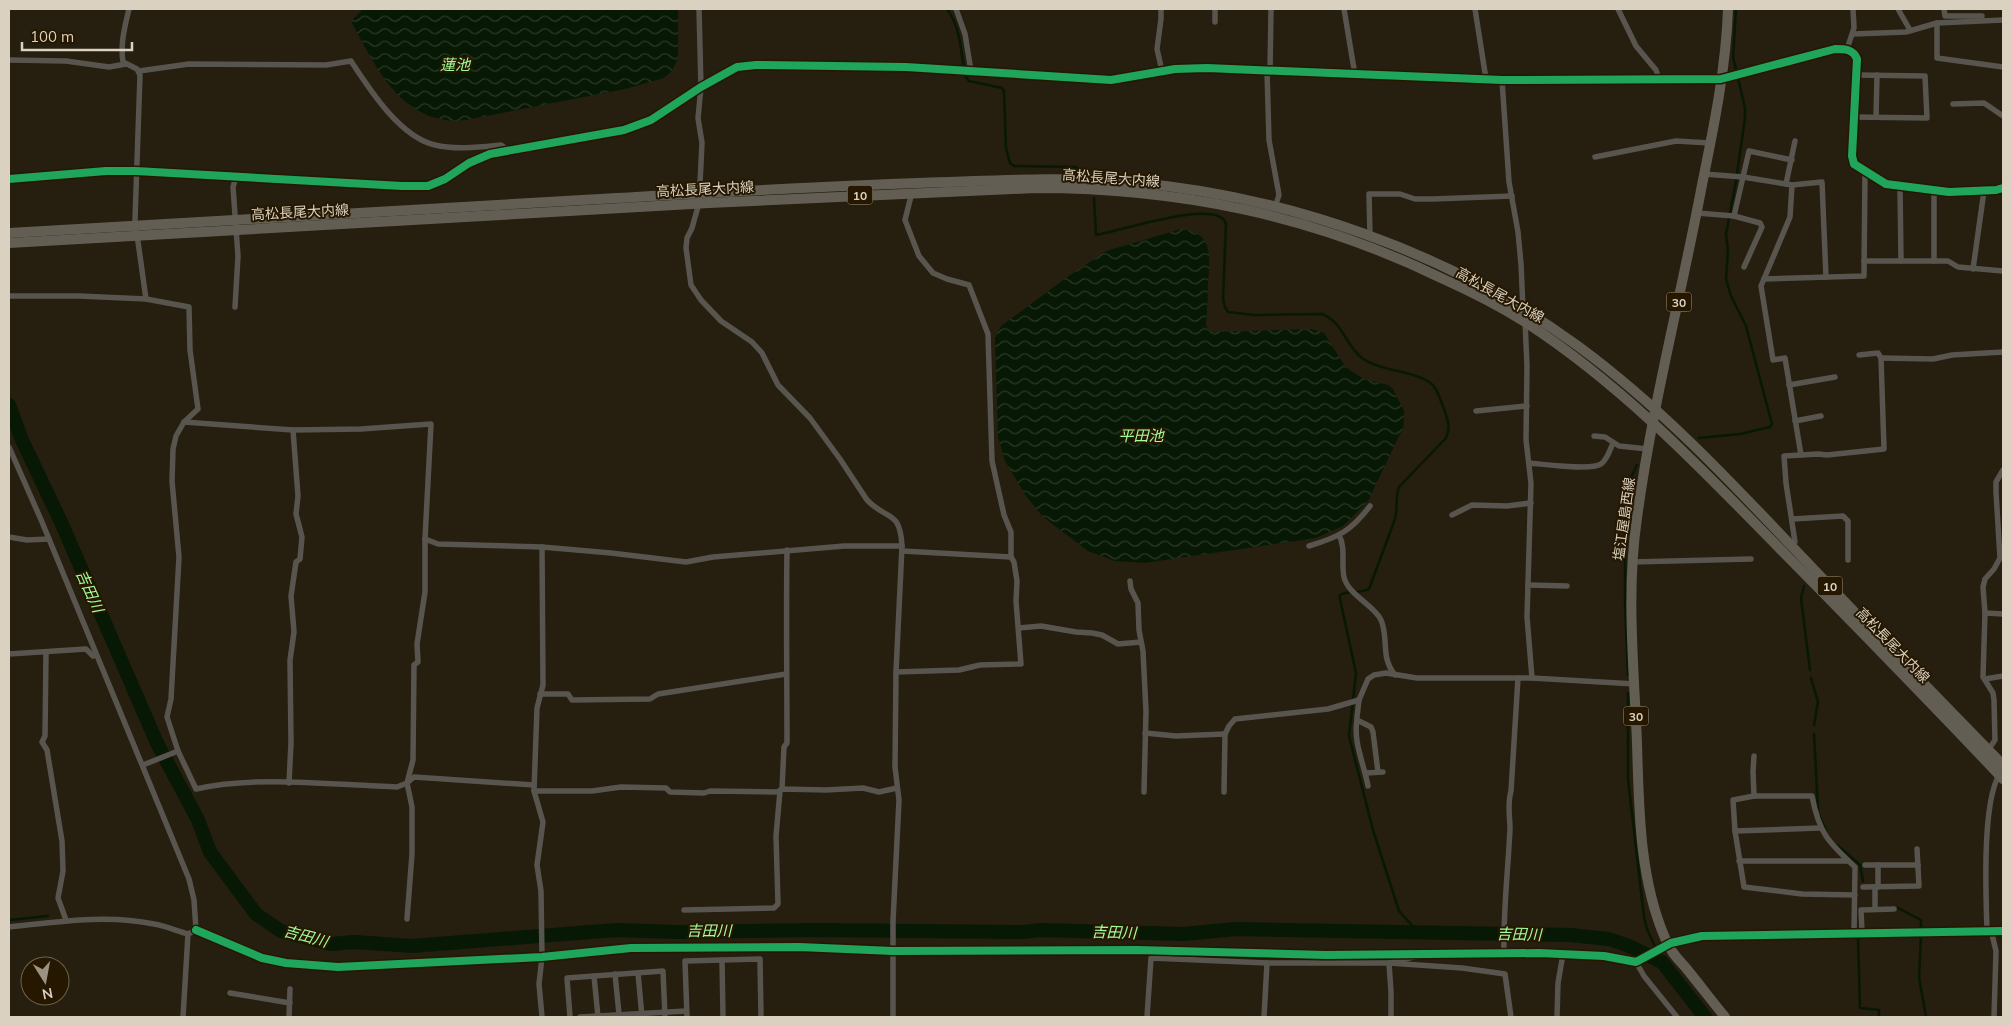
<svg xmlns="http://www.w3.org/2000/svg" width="2012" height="1026" viewBox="0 0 2012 1026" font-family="Mulish,'Noto Sans JP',sans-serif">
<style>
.water{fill:url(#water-waves)}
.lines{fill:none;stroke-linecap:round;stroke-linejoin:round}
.stream{stroke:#071904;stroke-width:2.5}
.river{stroke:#071904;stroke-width:14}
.street{stroke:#58554f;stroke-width:5.5}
.secondary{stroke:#5b554d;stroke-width:9}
.primary{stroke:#625e54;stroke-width:10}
.cycleway-casing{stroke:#261800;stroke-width:11}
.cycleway{stroke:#20a55d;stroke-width:8}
.labels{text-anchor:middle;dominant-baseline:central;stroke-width:4;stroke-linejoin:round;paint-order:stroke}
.shield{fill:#261800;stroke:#a49a86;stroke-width:1}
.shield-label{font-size:12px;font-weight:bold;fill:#dad1c0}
.street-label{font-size:14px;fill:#dad1c0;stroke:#261800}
.water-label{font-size:15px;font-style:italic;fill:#a2fd9d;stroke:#261800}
</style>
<defs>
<pattern id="water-waves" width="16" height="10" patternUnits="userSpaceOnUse" patternTransform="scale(1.25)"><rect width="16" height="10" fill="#071904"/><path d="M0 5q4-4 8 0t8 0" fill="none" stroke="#2b3927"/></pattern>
</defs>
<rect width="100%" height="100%" fill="#261e0e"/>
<!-- water -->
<g class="water">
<path d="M363,9H678V59L671,72L664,78L625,89L466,120C403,127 376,68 351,21Z"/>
<path d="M1181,229C1214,232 1210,258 1208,283C1208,297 1207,311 1206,325L1209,331L1216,332L1311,329L1324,333L1345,366L1353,372L1364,379L1388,385L1393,389L1404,411V419L1403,428L1368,501L1343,526L1316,538L1144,563L1115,561L1088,551L1043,517L1026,496L1005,461L998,437L995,338L1001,326L1066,278L1106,251Z"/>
</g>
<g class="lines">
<!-- stream -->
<g class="stream">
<path d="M947,9C962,29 960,54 966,77L969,81L1002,88L1004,91L1006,148L1010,163L1014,166L1076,167L1079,170"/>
<path d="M1094,198L1096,235C1118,232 1218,197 1226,224L1223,299L1225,307L1228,312L1254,315L1322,314C1343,322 1345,345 1362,358C1379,372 1425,371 1435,388C1439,394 1441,402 1444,409C1448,421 1451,426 1446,438L1399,487C1395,498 1398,508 1395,519L1369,589C1359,594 1349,590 1340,595V599L1356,673L1349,736L1373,830L1399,911L1419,933"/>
<polyline points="1699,438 1740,434 1770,427 1772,424 1746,326 1731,296 1726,279 1728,251 1726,234 1736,181 1745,118 1745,108 1733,57 1736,9"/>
<polyline points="1804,586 1801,598 1810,670"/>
<polyline points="1628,675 1625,601 1625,490 1637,465"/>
<polyline points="1811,678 1818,702 1814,725"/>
<polyline points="1628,693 1628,779 1644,917 1647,929 1662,962"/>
<polyline points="1814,734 1818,810"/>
<polyline points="1819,815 1826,831"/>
<polyline points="1837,845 1860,865 1863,881"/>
<polyline points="1898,908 1921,920 1921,927"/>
<polyline points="9,920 48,916"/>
<polyline points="1857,936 1858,936 1860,1008 1879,1010 1879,1017"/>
<polyline points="1921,937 1919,977 1926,1017"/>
</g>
<!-- river -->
<polyline class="river" points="9,405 22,440 61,522 157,743 198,820 210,852 256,914 281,931 331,944 355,942 412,946 616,930 677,932 816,930 1023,932 1041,930 1184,934 1235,929 1570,935 1609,939 1629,946 1662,962 1705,1017"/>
<!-- street -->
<g class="street">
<path d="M129,9C125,26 120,44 123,62L137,69L140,75L135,220L146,299"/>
<path d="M699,9L701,87L698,118L702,143L699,203L692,228L687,238L686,248L691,285L701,300L721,321L752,342L762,353L778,385L810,418L840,459L867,500C887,521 900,509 902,546L896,672L895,767L899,800L893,921V1017"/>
<polyline points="956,9 965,34 971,71"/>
<polyline points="1161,9 1161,19 1157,49 1162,71"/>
<polyline points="1344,9 1355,75"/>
<polyline points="1475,9 1486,79"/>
<polyline points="1618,9 1636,46 1656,70 1659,79"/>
<polyline points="1898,9 1910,30"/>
<polyline points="1944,9 1945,16 1982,16"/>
<polyline points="1215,22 1215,9"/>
<polyline points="1937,23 1937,58 2003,67"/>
<polyline points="1853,34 1906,32 1937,23 2003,20"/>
<polyline points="1847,49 1854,28 1853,9"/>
<polyline points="9,60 66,61 109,67 126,64"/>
<path d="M139,71L189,64L326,65L351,61C370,90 400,137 435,145C455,150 480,147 501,145L508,150"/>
<polyline points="1267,71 1269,140 1279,195 1275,207"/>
<polyline points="1270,71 1271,9"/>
<path d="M1721,79L1835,49C1845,49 1853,49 1857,59L1852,156L1854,164L1886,184L1949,192L1996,190L2003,188"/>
<polyline points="1502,80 1509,182 1518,232 1521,264 1523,309"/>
<polyline points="1953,104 1984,103 2003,116"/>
<polyline points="1854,117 1927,118 1925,76 1856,75"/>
<polyline points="1876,117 1877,75"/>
<polyline points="1595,157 1676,141 1710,143"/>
<polyline points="1704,174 1743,177 1792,185 1822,182 1826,277"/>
<polyline points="1786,184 1795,141"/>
<polyline points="1792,185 1790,217 1761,286 1773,360 1785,358 1801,455"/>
<polyline points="1900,186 1901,261"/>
<polyline points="1697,213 1734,216"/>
<polyline points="1370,236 1369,194 1400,194 1415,199 1433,199 1512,196"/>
<polyline points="1864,261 1948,261 1958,267 2003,271"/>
<polyline points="1934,261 1934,191"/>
<polyline points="1744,267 1762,227 1760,223 1734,216 1749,151 1792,160"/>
<polyline points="1973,269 1984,191"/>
<polyline points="1764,279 1864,276 1865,171"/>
<path d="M9,296H79L146,299L189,307L190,350L198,409L184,422L176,436L173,449L172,481L179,557L171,699L167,717L178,751L196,789C258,775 333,785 397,787L407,783L414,777L534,785"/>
<polyline points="235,307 238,256 233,187 236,177"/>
<polyline points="1525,321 1527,366 1526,440 1531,483 1527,617 1532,678"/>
<polyline points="1881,358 1933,359 1952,355 2003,352"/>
<polyline points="1789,385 1835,377"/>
<polyline points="1476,411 1527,406"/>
<polyline points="1795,421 1821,416"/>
<polyline points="184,422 293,430 361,429 431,424 425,539 425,592 417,644 418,662 414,665 413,760 407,783 412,807 412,854 407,919"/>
<polyline points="1594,436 1605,437 1619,446 1648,449"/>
<polyline points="9,447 42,522 189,879 194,900 196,930 188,934 183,1017"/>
<path d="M1529,463C1543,464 1591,471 1601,464C1607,460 1610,450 1613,443"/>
<polyline points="1452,515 1472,505 1507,506 1531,503"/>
<polyline points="1792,519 1843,516 1848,521 1848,560"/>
<path d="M1339,535C1346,548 1341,563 1344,577C1348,595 1375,606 1381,620C1389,638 1380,657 1395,675"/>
<polyline points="9,537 27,540 49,539"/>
<polyline points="425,539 438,544 542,547 611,553 686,562 713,557 844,546 902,546"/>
<path d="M1309,546C1339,537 1351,531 1370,506"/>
<polyline points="1791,546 1795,542 1786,483 1784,456 1818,454 1827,455 1884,449 1881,358 1878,353 1859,355"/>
<polyline points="902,551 1011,557"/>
<polyline points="1632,562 1751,559"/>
<polyline points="1130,581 1131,589 1138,603 1139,630 1143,651 1146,711 1144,792"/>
<polyline points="1528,585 1567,586"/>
<polyline points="1985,613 2003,614"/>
<polyline points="1019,628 1041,626 1076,632 1092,633 1102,635 1118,644 1141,642"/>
<polyline points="46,653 45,736 42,742 47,750 62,841 63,871 58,898 66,920"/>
<polyline points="9,654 86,649 93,656"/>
<polyline points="896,672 959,670 980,665 1021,664 1016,601 1017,581 1014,562 1011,557 1011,532 1004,515 992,461 988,334 969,285 947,279 933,273 919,256 905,220 912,192"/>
<polyline points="1985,679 2003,676"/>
<polyline points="540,694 568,694 572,700 650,699 658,694 786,674"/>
<polyline points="1359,700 1357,717 1357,720 1371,727 1373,732 1378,772"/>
<path d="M1357,720C1353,742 1364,764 1368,786"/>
<polyline points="1145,733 1176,736 1225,734"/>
<polyline points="1987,752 1995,740 1994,700 1993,693 1983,677 1985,613 1983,587 1985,579 1994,569 2000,558 1996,492 1996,482 2003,470"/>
<polyline points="143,765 178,751"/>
<polyline points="1366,773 1383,772"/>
<polyline points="289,783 291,743 290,660 294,632 291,596 296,562 300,559 302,537 296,514 298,496 293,430"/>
<path d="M782,789L784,747L787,743C787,679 786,614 787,550"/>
<polyline points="534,791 592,791 621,787 666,788 670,792 704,793 710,791 777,792 782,789 826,790 863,788 879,792 897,788"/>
<polyline points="1224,792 1225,734 1229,726 1235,719 1328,709 1359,700 1368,679 1374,675 1386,673 1417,678 1532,678 1635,684"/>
<polyline points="1754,796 1753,772 1754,756"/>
<polyline points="1735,831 1820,828"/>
<polyline points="1739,861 1848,861"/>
<polyline points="1865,865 1918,865"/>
<polyline points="1878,865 1878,887"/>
<polyline points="1863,887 1919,886 1917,849"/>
<polyline points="1875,909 1875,887"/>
<polyline points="684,910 774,908 778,904 776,836 780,791"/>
<path d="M9,927C57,922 106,914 154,924C166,926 177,931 188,934"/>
<polyline points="196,930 262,958 286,963 338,967 542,957 631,948 799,947 893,951 1137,950 1326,955 1539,953 1604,956 1636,962 1671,943 1702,936 2003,931"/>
<path d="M1987,930C1986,897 1981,791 2003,770"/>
<polyline points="1991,930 1996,951 1994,1017"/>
<polyline points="1862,932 1861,910 1894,909"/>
<path d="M1854,933L1855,867C1828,842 1819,833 1812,796H1754L1733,800L1735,831L1744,887L1802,894L1855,895"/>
<path d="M1504,953C1503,912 1508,871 1510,829C1510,816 1507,805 1511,791L1518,678"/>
<polyline points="722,960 723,1017"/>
<polyline points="1636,962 1644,976 1677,1017"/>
<polyline points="638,973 642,1017"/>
<polyline points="615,974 619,1014"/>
<polyline points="594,976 598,1017"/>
<polyline points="230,993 290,1003"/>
<polyline points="289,1017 290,989"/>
<polyline points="542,1017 539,984 542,957 541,891 537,865 543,822 534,791 537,708 543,685 542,547"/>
<polyline points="570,1017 567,978 663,971 665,1017"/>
<polyline points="580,1017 686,1011"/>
<polyline points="687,1017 685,961 760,959 761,1017"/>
<polyline points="1147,1017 1151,958 1267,963 1389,963 1462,968 1505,974 1511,1017"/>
<polyline points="1264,1017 1267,963"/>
<polyline points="1391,1017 1391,992 1389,963 1421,955"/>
<polyline points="1557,1017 1558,983 1563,954"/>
</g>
<!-- secondary -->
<polyline class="secondary" points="9,179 106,171 136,171 402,186 428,186 445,179 469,163 490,154 624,130 651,120 701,87 737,67 756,65 906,67 1111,80 1175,69 1207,68 1502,80 1721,79"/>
<!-- primary -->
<g class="primary">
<path d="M9,233C211,221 414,210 617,198C727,192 838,185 948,182C1007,180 1066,177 1125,182C1283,194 1450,252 1578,346C1661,407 1732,483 1803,558C1869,628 1936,696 2003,765"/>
<path d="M9,243L709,203L1035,188C1179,188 1312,215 1441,278C1470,291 1498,305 1525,322C1621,384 1701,468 1781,550C1856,626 1930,702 2003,779"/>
<path d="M1725,1017C1712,1001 1699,984 1686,968C1678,959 1669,950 1665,938C1639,878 1639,807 1637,743C1634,668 1626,592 1637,518C1652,406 1681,296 1702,185C1714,126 1726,68 1728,9"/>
</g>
<!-- cycleway casing -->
<g class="cycleway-casing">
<g id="cycleway">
<path d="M9,179L106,171H136L402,186H428L445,179L469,163L490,154L624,130L651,120L701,87L737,67L756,65L906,67L1111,80L1175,69L1207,68L1502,80L1721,79L1835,49C1845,49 1853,49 1857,59L1852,156L1854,164L1886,184L1949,192L1996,190L2003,188"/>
<polyline points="196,930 262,958 286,963 338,967 542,957 631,948 799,947 893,951 1137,950 1326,955 1539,953 1604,956 1636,962 1671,943 1702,936 2003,931"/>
</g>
</g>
<!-- cycleway -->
<use href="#cycleway" class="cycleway"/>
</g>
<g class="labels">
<!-- shield labels -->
<g class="shield">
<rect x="847.5" y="185.5" width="25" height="19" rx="4"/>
<rect x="1666.5" y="292.5" width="25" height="19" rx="4"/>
<rect x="1817.5" y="576.5" width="25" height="19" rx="4"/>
<rect x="1623.5" y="706.5" width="25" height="19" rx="4"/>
</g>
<g class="shield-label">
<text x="860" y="195">10</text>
<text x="1679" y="302">30</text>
<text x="1830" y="586">10</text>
<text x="1636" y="716">30</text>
</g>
<!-- street labels -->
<g class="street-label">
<text transform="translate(1111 178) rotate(4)">高松長尾大内線</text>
<text transform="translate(705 189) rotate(-3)">高松長尾大内線</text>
<text transform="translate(300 212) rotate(-3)">高松長尾大内線</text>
<text transform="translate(1500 295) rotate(29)">高松長尾大内線</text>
<text transform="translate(1624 519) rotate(-82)">塩江屋島西線</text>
<text transform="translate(1893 645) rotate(46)">高松長尾大内線</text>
</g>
<!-- water labels -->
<g class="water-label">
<text x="455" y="64">蓮池</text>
<text x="1141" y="435">平田池</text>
<text transform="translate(90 591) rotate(66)">吉田川</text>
<text x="709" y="930">吉田川</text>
<text transform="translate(1114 932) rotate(2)">吉田川</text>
<text transform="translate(1519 934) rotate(1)">吉田川</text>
<text transform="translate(306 936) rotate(15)">吉田川</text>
</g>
</g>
<!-- border -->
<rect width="2012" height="1026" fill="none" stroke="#dad1c0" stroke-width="20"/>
<!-- north arrow -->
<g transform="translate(45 981) rotate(169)"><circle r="24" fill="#261800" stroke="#6e624d"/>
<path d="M0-4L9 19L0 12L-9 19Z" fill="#9b9282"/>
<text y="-8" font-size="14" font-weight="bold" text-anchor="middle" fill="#dad1c0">N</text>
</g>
<!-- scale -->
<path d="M22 42v8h110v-8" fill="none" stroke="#dad1c0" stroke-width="2.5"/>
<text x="30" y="42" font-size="15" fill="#dad1c0" stroke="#261800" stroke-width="4" paint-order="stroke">100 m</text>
</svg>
